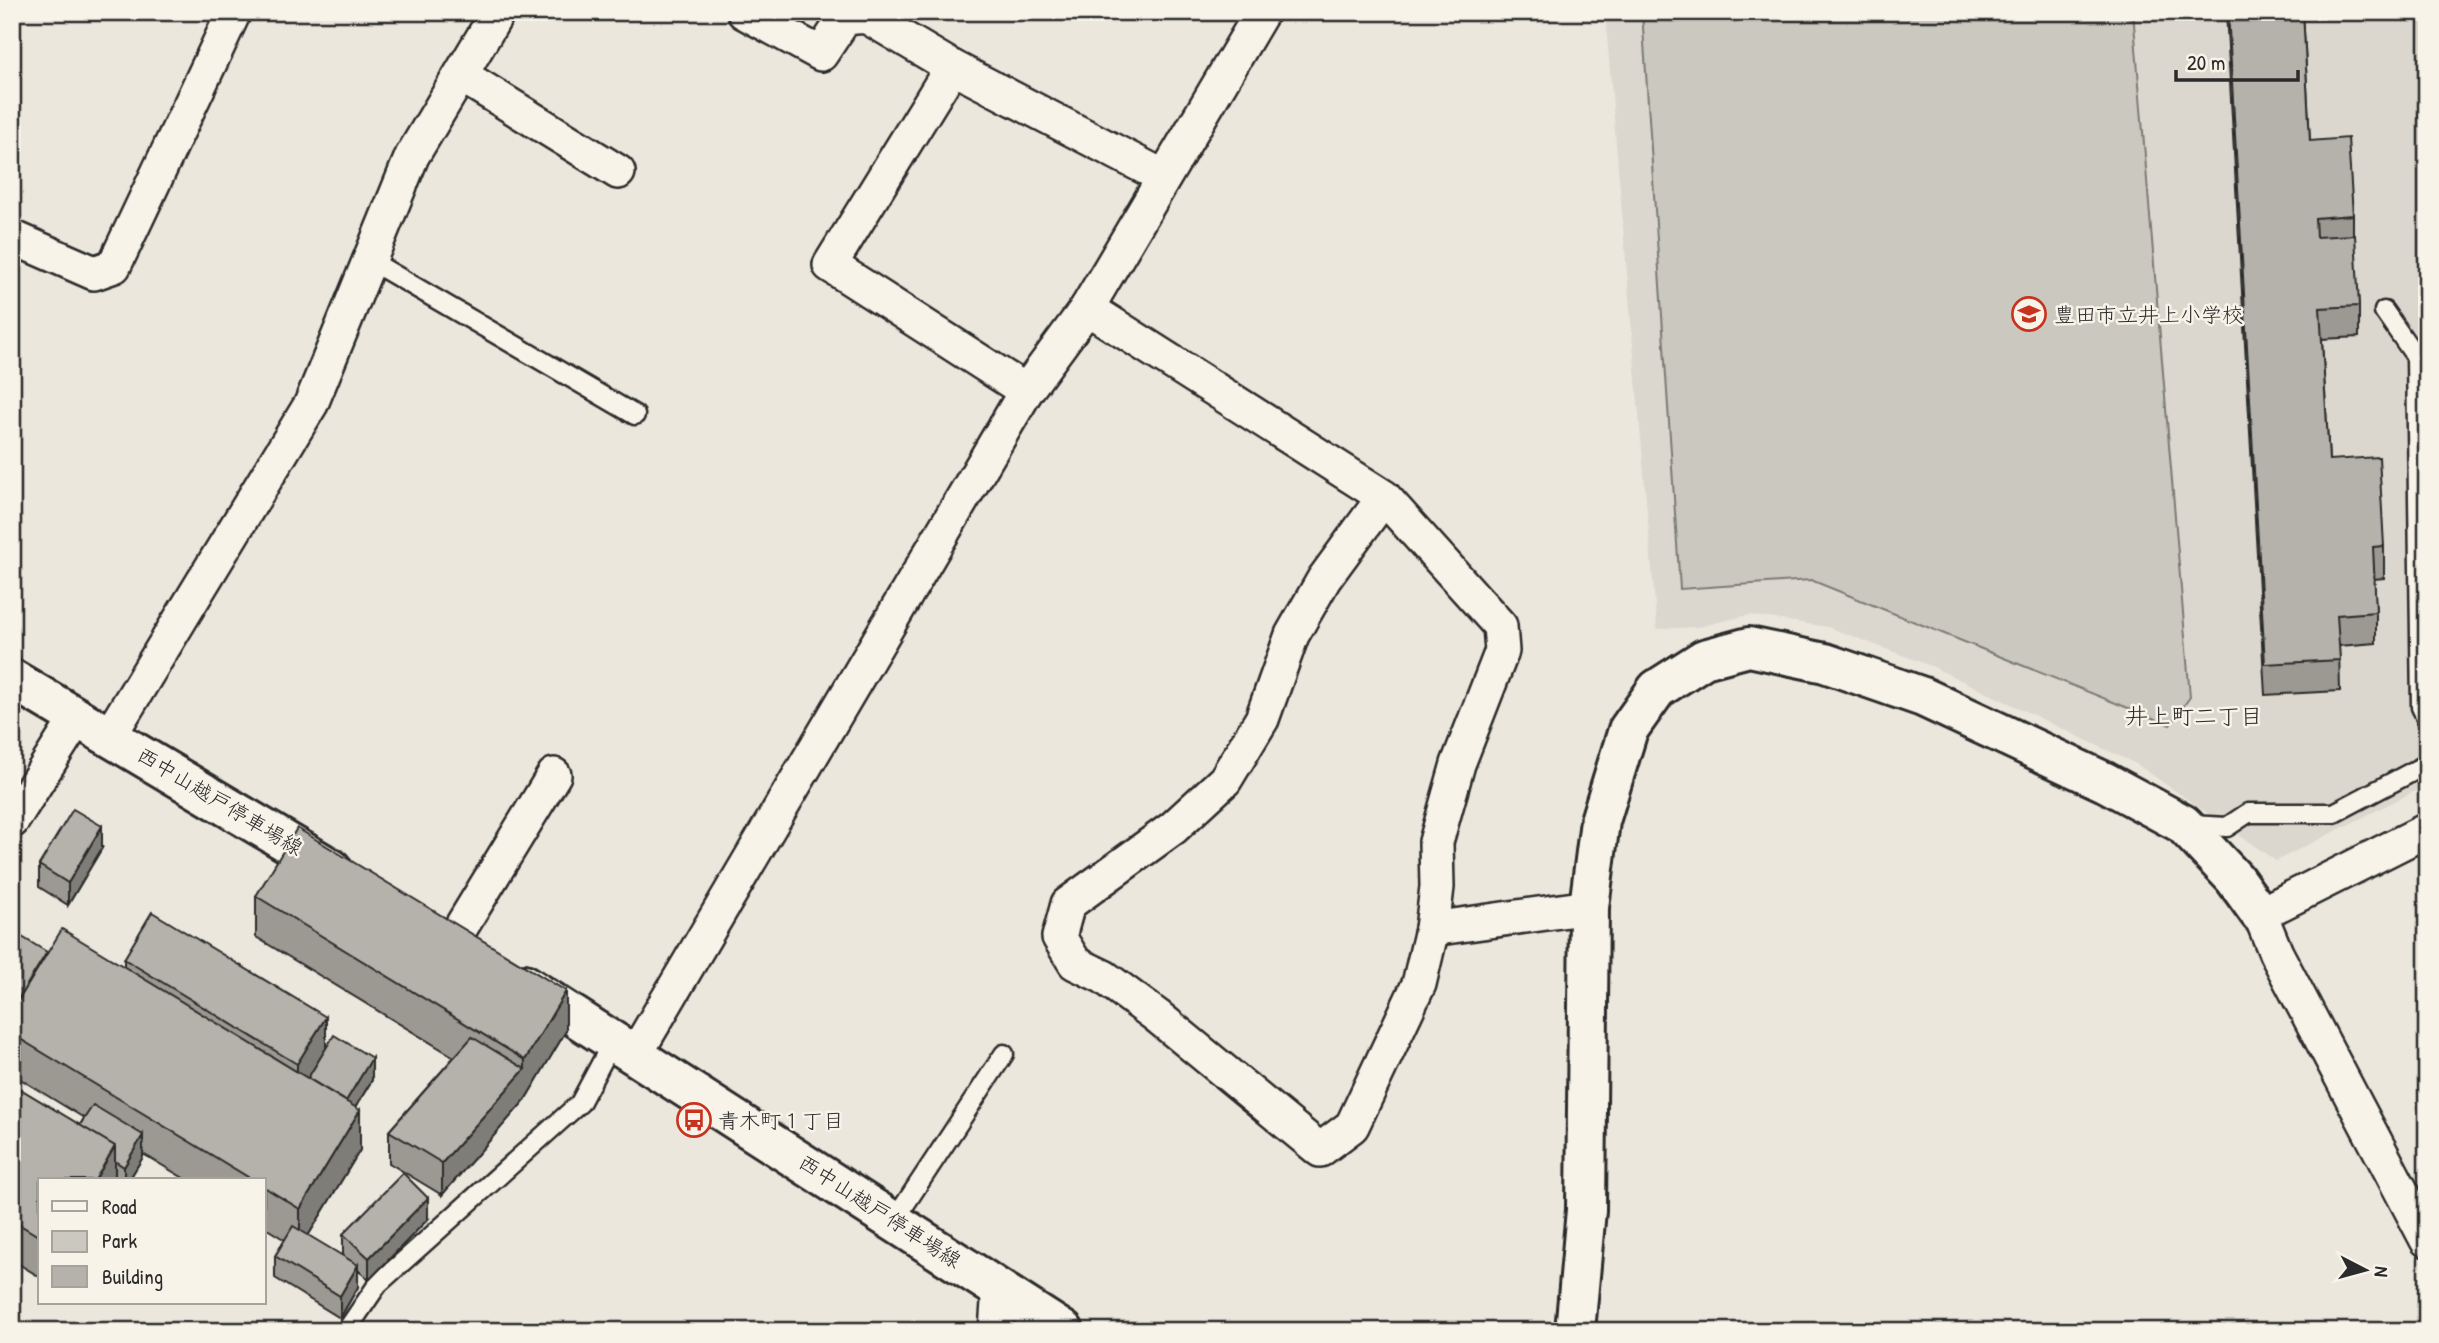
<svg xmlns="http://www.w3.org/2000/svg" width="2439" height="1343" viewBox="0 0 2439 1343" font-family="'Patrick Hand','Klee One',sans-serif">
<style>
.built{fill:#dbd7ce}
.green{fill:#cbc8bf;stroke:#7b7a75;stroke-width:2}
.lines{fill:none;stroke-linecap:round;stroke-linejoin:round}
.service-casing{stroke:#2b2b2b;stroke-width:23}
.minor-casing{stroke:#2b2b2b;stroke-width:38}
.tertiary-casing{stroke:#2b2b2b;stroke-width:44}
.secondary-casing{stroke:#2b2b2b;stroke-width:44}
.service{stroke:#f7f3e8;stroke-width:18}
.minor{stroke:#f7f3e8;stroke-width:33}
.tertiary{stroke:#f7f3e8;stroke-width:38}
.secondary{stroke:#f7f3e8;stroke-width:38}
.wall{fill:#9c9993;stroke:#2b2b2b;stroke-width:2}
.shaded-wall{fill:#7f7d78;stroke:#2b2b2b;stroke-width:2}
.building{fill:#b5b2ab;stroke:#2b2b2b;stroke-width:2}
.labels{text-anchor:middle;dominant-baseline:central;stroke-width:5;stroke-linejoin:round;paint-order:stroke}
.poi-label{font-size:21px;fill:#2b2b2b;stroke:#f7f3e8;text-anchor:start}
.street-label{font-size:21px;fill:#2b2b2b;stroke:#f7f3e8}
.neighbourhood-label{font-size:23px;fill:#2b2b2b;stroke:#f7f3e8}
</style>
<rect width="100%" height="100%" fill="#ebe7dd"/>
<filter id="ink" filterUnits="userSpaceOnUse"><feTurbulence type="fractalNoise" baseFrequency=".0143" numOctaves="2"/><feDisplacementMap in="SourceGraphic" scale="14" xChannelSelector="R" yChannelSelector="G"/><feConvolveMatrix kernelMatrix="1 2 1 2 8 2 1 2 1" color-interpolation-filters="sRGB"/></filter>
<g filter="url(#ink)">
<!-- built -->
<polygon class="built" points="1605,12 2427,12 2427,785 2276,861 2138,765 1931,666 1828,627 1749,615 1698,627 1657,629"/>
<!-- green -->
<polygon class="green" points="1642,12 2133,12 2190,697 2170,725 1811,580 1680,589"/>
<g class="lines">
<!-- service casing -->
<g class="service-casing">
<g id="service">
<polyline points="369,260 635,415"/>
<polyline points="2384,311 2416,357 2421,707 2427,719"/>
<polyline points="2190,825 2227,827 2248,813 2334,813 2427,764"/>
<polyline points="894,1221 1004,1054"/>
<polyline points="346,1331 378,1284 580,1103 612,1043"/>
</g>
</g>
<!-- minor casing -->
<g class="minor-casing">
<g id="minor">
<polyline points="744,12 821,54 845,18 866,16 952,67 1164,177"/>
<polyline points="952,67 830,265 1026,391"/>
<polyline points="461,75 618,172"/>
<polyline points="12,237 94,273 114,266 234,12"/>
<polyline points="1087,308 1384,497 1324,579 1292,635 1262,719 1225,780 1173,828 1068,904 1059,937 1075,963 1104,977 1157,1016 1320,1150 1352,1126 1419,984 1432,929 1437,887 1436,842 1458,764 1502,651 1500,626 1384,497"/>
<polyline points="110,735 311,404 412,156 498,12"/>
<polyline points="12,821 77,718"/>
<polyline points="2427,830 2260,914 2276,953 2427,1240"/>
<polyline points="1432,929 1589,907"/>
<polyline points="452,942 554,775"/>
<polyline points="635,1055 1026,391 1087,308 1262,12"/>
<polyline points="996,1331 999,1288"/>
</g>
</g>
<!-- tertiary casing -->
<g class="tertiary-casing">
<polyline id="tertiary" points="1575,1331 1586,1210 1589,907 1600,821 1628,730 1657,689 1704,659 1749,647 1825,663 1923,697 2105,782 2183,824 2234,878 2260,914"/>
</g>
<!-- secondary casing -->
<g class="secondary-casing">
<g id="secondary">
<polyline points="12,679 332,869"/>
<polyline points="524,984 1064,1331"/>
</g>
</g>
<!-- service -->
<use href="#service" class="service"/>
<!-- minor -->
<use href="#minor" class="minor"/>
<!-- tertiary -->
<use href="#tertiary" class="tertiary"/>
<!-- secondary -->
<use href="#secondary" class="secondary"/>
</g>
<!-- wall -->
<g class="wall">
<polygon points="2226,12 2303,12 2310,141 2353,215 2353,236 2359,306 2359,337 2322,339 2329,460 2384,546 2384,578 2374,579 2376,612 2376,643 2339,646 2340,691 2265,695"/>
<polygon points="102,848 68,905 39,887 39,865"/>
<polygon points="256,896 566,1031 525,1100 442,1195 389,1163 389,1131 454,1057 256,937"/>
<polygon points="12,942 47,954 124,967 124,959 326,1049 372,1080 356,1107 360,1150 308,1236 346,1258 343,1255 343,1234 428,1219 369,1280 358,1270 358,1287 340,1318 275,1278 275,1256 285,1240 264,1227 264,1180 187,1180 143,1154 143,1157 129,1180 40,1180 40,1277 12,1260 12,1084 80,1125 84,1118 12,1074"/>
</g>
<!-- shaded-wall -->
<g class="shaded-wall">
<polygon points="102,826 102,848 68,905 68,883"/>
<polygon points="566,991 566,1031 525,1100 442,1195 442,1163 525,1069 525,1060"/>
<polygon points="326,1017 326,1049 297,1096 297,1064"/>
<polygon points="372,1058 372,1080 344,1126 344,1104"/>
<polygon points="360,1110 360,1150 300,1249 300,1209"/>
<polygon points="143,1135 143,1157 129,1180 124,1180 124,1167"/>
<polygon points="115,1146 115,1180 95,1180"/>
<polygon points="428,1198 428,1219 369,1280 369,1258"/>
<polygon points="358,1265 358,1287 340,1318 340,1296"/>
</g>
<!-- building -->
<g class="building">
<polygon points="2228,12 2303,12 2310,141 2348,138 2353,215 2315,218 2316,237 2355,235 2359,306 2320,308 2329,460 2379,457 2384,546 2373,547 2376,612 2337,615 2340,660 2265,664"/>
<polygon points="73,809 102,826 68,883 39,865"/>
<polygon points="297,828 566,991 525,1060 256,896"/>
<polygon points="152,912 326,1017 297,1064 124,959"/>
<polygon points="62,929 360,1110 300,1209 264,1187 264,1180 253,1180 12,1034 12,1011"/>
<polygon points="17,934 47,952 12,1009 12,942"/>
<polygon points="334,1035 372,1058 346,1101 308,1078"/>
<polygon points="472,1037 525,1069 442,1163 389,1131"/>
<polygon points="12,1084 115,1146 95,1180 40,1180 40,1237 12,1220"/>
<polygon points="93,1105 143,1135 124,1167 115,1161 115,1146 80,1125"/>
<polygon points="403,1173 428,1198 369,1258 343,1234"/>
<polygon points="293,1226 358,1265 340,1296 275,1256"/>
</g>
</g>
<!-- icons -->
<defs>
<g id="school-ring" transform="scale(1.75)"><circle r="9.5" fill="#f7f3e8" stroke="#c8321e" stroke-width="1.5"/><path d="M0-5L7-2L0 1L-7-2ZM-4 1L0 2.5L4 1V4Q0 6-4 4Z" fill="#c8321e"/></g>
<g id="bus-ring" transform="scale(1.75)"><circle r="9.5" fill="#f7f3e8" stroke="#c8321e" stroke-width="1.5"/><path d="M-5-6H5V4H4V6H2V4H-2V6H-4V4H-5ZM-3.5-4V0h7V-4ZM-3.5 1.2v1.5H-2V1.2ZM2 1.2v1.5H3.5V1.2Z" fill="#c8321e"/></g>
</defs>
<g fill-rule="evenodd">
<use href="#school-ring" x="2029" y="314"/>
<use href="#bus-ring" x="694" y="1120"/>
</g>
<g class="labels">
<!-- poi labels -->
<g class="poi-label">
<text x="2054" y="314">豊田市立井上小学校</text>
<text x="718" y="1120">青木町１丁目</text>
</g>
<!-- street labels -->
<g class="street-label">
<text transform="translate(220 801) rotate(31)">西中山越戸停車場線</text>
<text transform="translate(880 1211) rotate(33)">西中山越戸停車場線</text>
</g>
<!-- neighbourhood labels -->
<g class="neighbourhood-label">
<text x="2194" y="715">井上町二丁目</text>
</g>
</g>
<!-- margin -->
<rect width="2439" height="1343" fill="none" stroke="#f7f3e8" stroke-width="42"/>
<rect x="21" y="21" width="2397" height="1301" fill="none" stroke="#2b2b2b" stroke-width="2.5" filter="url(#ink)"/>
<!-- legend -->
<rect x="38" y="1178" width="228" height="126" fill="#f7f3e8" stroke="#a5a39c" stroke-width="2"/>
<rect x="52" y="1201" width="35" height="10" fill="#f7f3e8" stroke="#a5a39c" stroke-width="2"/>
<text x="102" y="1214" font-size="21" fill="#2b2b2b">Road</text>
<rect x="52" y="1231" width="35" height="21" fill="#cbc8bf" stroke="#a5a39c" stroke-width="2"/>
<text x="102" y="1248" font-size="21" fill="#2b2b2b">Park</text>
<rect x="52" y="1266" width="35" height="21" fill="#b5b2ab" stroke="#a5a39c" stroke-width="2"/>
<text x="102" y="1284" font-size="21" fill="#2b2b2b">Building</text>
<!-- north arrow -->
<g transform="translate(2365 1270) rotate(96)" stroke="#f7f3e8" stroke-width="5" paint-order="stroke">
<path d="M0-5L12 26L0 18L-12 26Z" fill="#2b2b2b"/>
<text y="-10" font-size="19" font-weight="bold" text-anchor="middle" fill="#2b2b2b">N</text>
</g>
<!-- scale -->
<path d="M2176 70v10h122v-10" fill="none" stroke="#2b2b2b" stroke-width="3.5"/>
<text x="2187" y="70" font-size="21" fill="#2b2b2b" stroke="#f7f3e8" stroke-width="5" paint-order="stroke">20 m</text>
</svg>
